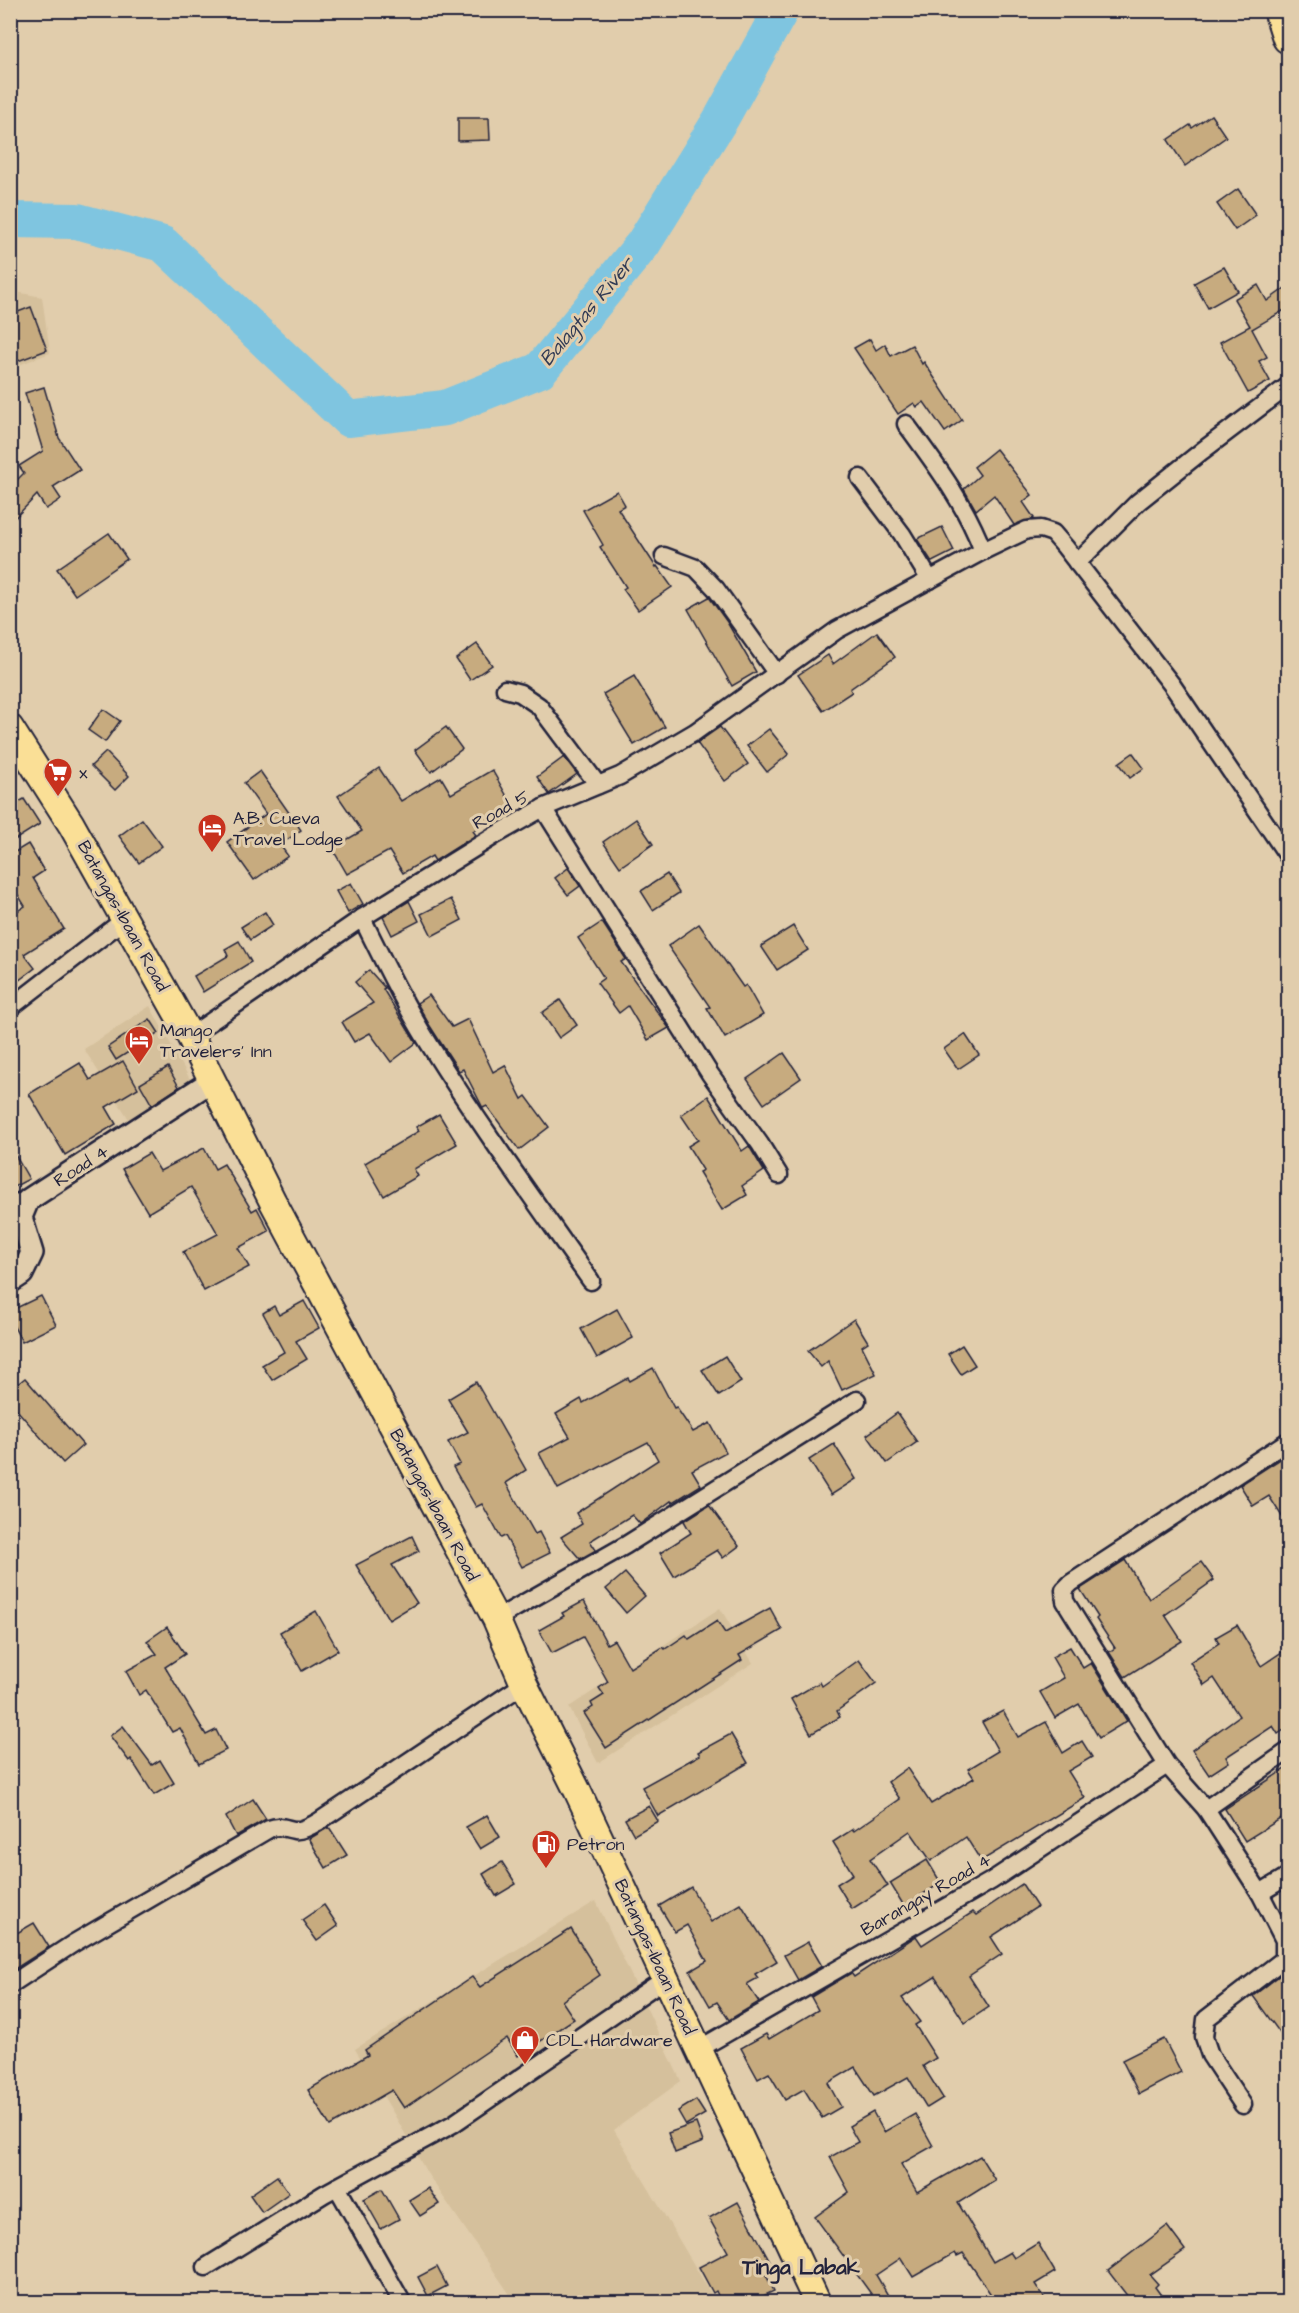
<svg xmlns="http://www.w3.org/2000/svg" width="1299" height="2313" viewBox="0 0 1299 2313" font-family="'Architects Daughter',sans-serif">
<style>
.built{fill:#d5c09c}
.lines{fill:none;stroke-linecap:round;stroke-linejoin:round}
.river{stroke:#7fc5e0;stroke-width:36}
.building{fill:#c7ab7f;stroke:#22223b;stroke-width:1.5}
.minor-casing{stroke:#22223b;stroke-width:21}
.tertiary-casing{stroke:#22223b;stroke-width:26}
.primary-casing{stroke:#22223b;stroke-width:30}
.motorway-casing{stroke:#22223b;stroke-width:34}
.minor{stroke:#e1cdac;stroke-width:16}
.tertiary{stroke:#e1cdac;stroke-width:21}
.primary{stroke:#fadf96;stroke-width:26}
.motorway{stroke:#fadf96;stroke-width:30}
.labels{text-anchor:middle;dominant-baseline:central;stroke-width:6;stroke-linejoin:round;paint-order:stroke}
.poi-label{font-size:18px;fill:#22223b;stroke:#e1cdac;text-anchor:start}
.street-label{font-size:18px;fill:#22223b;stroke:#e1cdac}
.water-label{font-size:20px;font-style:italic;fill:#303a54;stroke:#e1cdac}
.quarter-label{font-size:21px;font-weight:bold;fill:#22223b;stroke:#e1cdac}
</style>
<rect width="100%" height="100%" fill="#e1cdac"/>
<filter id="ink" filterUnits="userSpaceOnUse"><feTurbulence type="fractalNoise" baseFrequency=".0167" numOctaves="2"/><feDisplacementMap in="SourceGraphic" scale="12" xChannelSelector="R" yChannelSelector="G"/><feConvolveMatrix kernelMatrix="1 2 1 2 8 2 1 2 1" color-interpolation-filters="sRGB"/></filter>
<g filter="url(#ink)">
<!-- built -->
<g class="built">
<polygon points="11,291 42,297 50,353 11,368"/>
<polygon points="150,1006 192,1083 132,1124 84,1049"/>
<polygon points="720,1608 753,1663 598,1763 569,1707"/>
<polygon points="596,1901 681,2081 614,2130 716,2302 515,2302 427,2173 394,2114 355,2049"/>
</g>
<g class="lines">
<!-- river -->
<polyline class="river" points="10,220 77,221 163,244 348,419 445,408 540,370 643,244 722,117 781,10"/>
</g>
<!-- building -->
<g class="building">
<polygon points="1211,115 1226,137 1185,166 1168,140 1190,125 1192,128"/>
<polygon points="458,118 489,118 490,140 458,141"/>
<polygon points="1238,189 1256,215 1235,230 1217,204"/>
<polygon points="1224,267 1238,291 1208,308 1194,283"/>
<polygon points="1258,285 1267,301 1288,286 1288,308 1252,329 1267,357 1259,361 1270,381 1248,393 1220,342 1250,326 1234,299"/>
<polygon points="31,307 47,350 10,364 10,315"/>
<polygon points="870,339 876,350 885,344 891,356 912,345 922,364 924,362 962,420 945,432 924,402 917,407 914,403 898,414 854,348"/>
<polygon points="44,387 59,438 80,470 53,487 61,499 46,509 37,495 10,523 10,487 24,473 19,466 43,451 25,393"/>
<polygon points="996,449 1032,495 1023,502 1034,518 1032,519 1014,525 994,495 976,510 964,489 980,475 974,467"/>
<polygon points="617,491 625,505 618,509 656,567 657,566 672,587 638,610 623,589 626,587 600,547 603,545 583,510"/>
<polygon points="942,527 954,551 932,562 917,539"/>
<polygon points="109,533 127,559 75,595 57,569"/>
<polygon points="709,597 727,622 756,672 732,686 688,609"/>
<polygon points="877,632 895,657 850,689 852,692 823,711 798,675 828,655 833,664"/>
<polygon points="477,644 492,665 470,680 456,659"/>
<polygon points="634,676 665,727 634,745 603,694"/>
<polygon points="103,709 120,721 105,742 88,730"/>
<polygon points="446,727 462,749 431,772 415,750"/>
<polygon points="720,727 748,764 725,781 697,743"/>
<polygon points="769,729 789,754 767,772 747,746"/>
<polygon points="106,752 129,776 115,790 91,766"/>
<polygon points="1133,753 1144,768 1130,778 1119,763"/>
<polygon points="564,757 577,774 549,794 537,777"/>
<polygon points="379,768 401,801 441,777 451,794 492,770 513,807 473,831 476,835 435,861 432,856 403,873 389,851 347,874 332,848 362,831 338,796"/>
<polygon points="260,771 301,830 280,845 288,856 254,880 227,842 266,814 244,783"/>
<polygon points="24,799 40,824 10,843 10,807"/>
<polygon points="142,819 162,846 139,863 119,836"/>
<polygon points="636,819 653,844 620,867 603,842"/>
<polygon points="28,844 44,871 33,878 64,929 24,954 35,968 10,987 10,916 25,906 10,882 10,855"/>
<polygon points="568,868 580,886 568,895 555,878"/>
<polygon points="667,874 679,893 653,910 641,891"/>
<polygon points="351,883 363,904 348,913 336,891"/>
<polygon points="451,899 462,920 432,936 421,914"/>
<polygon points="409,901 419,921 392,935 383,917"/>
<polygon points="265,912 273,925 250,940 241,927"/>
<polygon points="602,922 626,959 621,962 669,1028 648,1040 628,1006 619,1013 597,983 604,978 578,938"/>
<polygon points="699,924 743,987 746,985 763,1015 725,1038 707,1008 710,1007 668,946"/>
<polygon points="793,926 808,950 777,970 761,946"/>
<polygon points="239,941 251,962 203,992 194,976 228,956 225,949"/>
<polygon points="369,970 385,988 383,989 416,1043 391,1062 370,1033 354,1042 342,1022 373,1003 355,982"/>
<polygon points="429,995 452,1027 468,1019 493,1072 505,1065 522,1099 526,1096 549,1127 519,1150 487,1106 483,1108 463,1069 459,1071 430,1026 417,1003"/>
<polygon points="560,1000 577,1025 559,1038 542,1013"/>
<polygon points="150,1019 159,1033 116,1060 108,1047"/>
<polygon points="965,1034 979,1055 958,1069 944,1049"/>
<polygon points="784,1053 801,1078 764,1104 747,1079"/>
<polygon points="123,1061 138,1088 106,1107 116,1124 65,1155 29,1094 80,1063 90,1080"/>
<polygon points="168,1067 179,1087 152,1105 140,1084"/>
<polygon points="708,1096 742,1151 749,1146 764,1171 742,1186 747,1195 722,1210 699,1172 703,1170 688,1146 698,1140 681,1115"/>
<polygon points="439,1114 457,1144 414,1169 418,1176 384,1196 365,1163 419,1131 416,1127"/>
<polygon points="10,1146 29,1179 10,1189"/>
<polygon points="204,1148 215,1169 224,1164 252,1211 257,1208 269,1231 238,1248 249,1267 204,1291 183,1252 218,1234 191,1187 148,1213 122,1169 149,1153 160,1171"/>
<polygon points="41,1296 56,1325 22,1342 10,1319 10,1311"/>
<polygon points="304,1301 319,1328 296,1341 307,1359 272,1380 262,1365 284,1352 263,1313 274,1306 279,1315"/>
<polygon points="617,1309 633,1338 597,1358 581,1329"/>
<polygon points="854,1319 868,1342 862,1346 876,1374 842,1390 828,1361 821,1367 808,1351"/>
<polygon points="962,1345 975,1365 961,1374 948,1354"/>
<polygon points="725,1356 741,1382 719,1396 702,1370"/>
<polygon points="653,1368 674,1408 676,1407 693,1432 710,1423 726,1452 692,1470 701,1485 672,1503 671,1501 640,1524 632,1515 590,1541 596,1550 580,1559 561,1537 582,1524 576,1513 658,1460 648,1442 558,1489 539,1453 570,1437 556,1414 581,1399 583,1403 628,1378 630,1381"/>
<polygon points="25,1378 83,1445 63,1463 10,1402 10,1390"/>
<polygon points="476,1382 526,1470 506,1483 535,1534 539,1532 550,1553 522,1567 505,1536 501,1538 482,1504 476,1507 453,1467 460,1464 448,1442 468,1432 448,1399"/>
<polygon points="897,1413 917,1442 887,1463 867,1435"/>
<polygon points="834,1444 856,1479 831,1495 809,1460"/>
<polygon points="1282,1458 1288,1468 1288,1526 1269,1496 1253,1506 1240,1485"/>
<polygon points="709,1505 739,1546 723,1558 717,1550 674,1576 660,1553 691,1533 684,1521"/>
<polygon points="412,1536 419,1551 392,1565 417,1603 389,1620 356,1565"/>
<polygon points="1125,1560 1149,1599 1201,1562 1214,1580 1165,1615 1182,1641 1125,1677 1109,1652 1115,1648 1096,1619 1098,1617 1080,1589"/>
<polygon points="625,1573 645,1596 626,1613 606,1589"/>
<polygon points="584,1601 607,1644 614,1640 630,1668 663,1647 665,1649 686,1635 689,1639 717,1621 725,1633 770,1608 782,1630 739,1655 742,1660 606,1748 584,1713 593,1707 591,1703 604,1695 599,1688 608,1682 583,1637 552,1653 539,1630 564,1616 562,1613"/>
<polygon points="316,1611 338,1650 302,1671 280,1632"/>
<polygon points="1237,1625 1261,1666 1288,1648 1288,1727 1278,1734 1273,1726 1226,1757 1229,1762 1209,1775 1192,1750 1239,1716 1214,1678 1204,1685 1190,1662 1219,1643 1216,1637"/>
<polygon points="167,1627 185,1654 165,1667 206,1735 216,1730 226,1750 199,1764 180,1728 172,1732 146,1690 139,1695 126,1671 157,1654 147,1641"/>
<polygon points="1070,1647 1083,1668 1091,1663 1127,1721 1099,1738 1079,1704 1055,1718 1040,1692 1064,1678 1052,1657"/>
<polygon points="859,1660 876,1683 837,1711 840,1717 811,1734 791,1699 820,1682 822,1686"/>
<polygon points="1003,1711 1018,1737 1046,1722 1063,1753 1082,1741 1092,1757 1068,1771 1085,1798 981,1861 966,1837 931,1861 910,1831 870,1859 888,1886 852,1909 837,1884 853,1874 833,1842 853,1829 854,1831 900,1799 888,1782 907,1768 931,1804 974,1778 968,1769 998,1751 982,1722"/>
<polygon points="123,1726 152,1765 160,1760 174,1783 154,1795 131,1759 129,1761 110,1736"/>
<polygon points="731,1734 748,1763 658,1816 642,1787 700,1755 698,1752"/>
<polygon points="1288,1767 1288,1814 1245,1841 1225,1809"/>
<polygon points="253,1799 266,1819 236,1836 226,1817"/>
<polygon points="649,1806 658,1821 634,1835 625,1819"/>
<polygon points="487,1815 500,1837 480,1849 466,1827"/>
<polygon points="329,1827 347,1855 326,1868 309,1839"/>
<polygon points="927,1860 941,1883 904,1906 890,1883"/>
<polygon points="502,1862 516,1884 496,1896 483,1874"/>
<polygon points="1022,1884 1037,1907 991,1937 1002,1954 969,1976 989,2007 965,2023 935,1977 902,1998 920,2022 915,2025 936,2058 923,2066 943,2098 927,2108 908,2077 874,2096 855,2067 828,2083 841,2107 822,2118 804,2089 785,2100 769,2073 758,2079 741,2048 766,2034 769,2039 818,2010 811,1997 851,1973 854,1977 916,1936 922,1945 973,1912 976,1915"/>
<polygon points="691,1887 711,1922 741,1904 777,1961 755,1974 758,1978 747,1984 759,2002 729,2020 717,2002 710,2006 690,1971 707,1961 687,1925 675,1932 659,1906"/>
<polygon points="324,1905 338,1926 317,1941 302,1920"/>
<polygon points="34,1923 49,1947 10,1972 10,1937"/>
<polygon points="571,1929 600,1975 562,2001 574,2019 518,2056 507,2038 404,2108 392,2090 330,2126 308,2090 368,2055 365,2050 472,1977 480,1987"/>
<polygon points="808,1942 822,1966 798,1980 784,1955"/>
<polygon points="1288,1969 1288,2044 1253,1996"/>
<polygon points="1164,2039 1181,2072 1139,2094 1122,2060"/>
<polygon points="696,2100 705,2114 686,2125 678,2111"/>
<polygon points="873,2112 884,2132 915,2114 933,2146 901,2164 917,2192 980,2156 995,2180 958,2203 993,2262 1010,2252 1014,2258 1038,2243 1055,2272 1035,2284 1047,2302 996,2302 963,2253 957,2256 955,2253 913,2277 901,2258 876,2275 892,2302 877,2302 815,2217 849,2192 830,2157 858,2142 849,2126"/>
<polygon points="696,2123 703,2142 675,2153 668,2133"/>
<polygon points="277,2176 289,2193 262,2212 250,2195"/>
<polygon points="428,2188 439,2204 420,2216 409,2200"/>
<polygon points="382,2189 399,2219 381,2229 364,2199"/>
<polygon points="738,2202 771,2263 762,2267 774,2291 750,2302 721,2302 716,2291 713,2293 699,2267 728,2252 709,2218"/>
<polygon points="1167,2226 1185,2250 1150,2275 1158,2284 1155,2287 1166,2302 1132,2302 1108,2271"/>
<polygon points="437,2267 447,2286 428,2296 418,2277"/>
</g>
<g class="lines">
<!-- minor casing -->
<g class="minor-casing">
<g id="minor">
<path d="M906,424C936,465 965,503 983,551"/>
<polyline points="860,478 902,534 930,580"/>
<polyline points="664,556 696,568 716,589 777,674"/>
<polyline points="1077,563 1138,502 1202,451 1288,386"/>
<polyline points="505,689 520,693 539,706 598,785"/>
<polyline points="543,808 710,1074 760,1144 779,1175"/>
<path d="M362,918C384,962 405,1006 431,1047C481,1127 537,1204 591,1281"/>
<polyline points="10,1008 125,919"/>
<polyline points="190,1036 362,918 494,836 543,808 620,776 695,732 837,630 983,551 1027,530 1041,529 1053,533 1065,547 1172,685 1288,856"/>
<polyline points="10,1204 28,1200"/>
<polyline points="496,1619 626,1545 857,1400"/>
<polyline points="1206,1809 1288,1751"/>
<polyline points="1260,1893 1288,1876"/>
<path d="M10,1985L74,1943L269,1829C279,1825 284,1828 294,1830C303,1831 310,1826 318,1822L524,1684"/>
<polyline points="699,2049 991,1881 1167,1765"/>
<polyline points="1243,2105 1210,2055 1204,2037 1206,2019 1284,1959 1284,1940 1260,1893 1206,1809 1167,1765 1065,1601 1064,1590 1071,1583 1288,1441"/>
<polyline points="337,2187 402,2302"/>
<polyline points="206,2267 324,2194 453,2124 666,1978"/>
</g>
</g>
<!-- tertiary casing -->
<g class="tertiary-casing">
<polyline id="tertiary" points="10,1282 22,1274 32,1253 21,1217 28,1200 213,1080"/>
</g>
<!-- primary casing -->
<g class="primary-casing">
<polyline id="primary" points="10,728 71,824 190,1036 273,1202 496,1619 524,1684 577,1790 817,2302"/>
</g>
<!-- motorway casing -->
<g class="motorway-casing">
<polyline id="motorway" points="1279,10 1288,38"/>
</g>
<!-- minor -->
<use href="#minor" class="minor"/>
<!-- tertiary -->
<use href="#tertiary" class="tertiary"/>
<!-- primary -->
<use href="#primary" class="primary"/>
<!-- motorway -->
<use href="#motorway" class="motorway"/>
</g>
</g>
<!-- icons -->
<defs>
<g id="supermarket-pin" transform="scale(1.5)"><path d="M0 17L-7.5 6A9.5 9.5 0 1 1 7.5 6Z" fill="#c8321e" stroke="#e1cdac"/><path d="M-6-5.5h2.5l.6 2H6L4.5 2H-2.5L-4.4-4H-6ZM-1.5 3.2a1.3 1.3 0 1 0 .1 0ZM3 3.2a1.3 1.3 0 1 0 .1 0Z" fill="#fff"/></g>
<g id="hotel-pin" transform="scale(1.5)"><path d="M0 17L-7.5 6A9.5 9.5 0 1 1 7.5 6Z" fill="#c8321e" stroke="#e1cdac"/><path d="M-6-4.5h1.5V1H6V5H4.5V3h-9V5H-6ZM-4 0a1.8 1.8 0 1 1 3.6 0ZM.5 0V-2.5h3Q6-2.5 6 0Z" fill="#fff"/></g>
<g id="fuel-pin" transform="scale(1.5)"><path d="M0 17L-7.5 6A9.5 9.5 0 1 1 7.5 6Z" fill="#c8321e" stroke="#e1cdac"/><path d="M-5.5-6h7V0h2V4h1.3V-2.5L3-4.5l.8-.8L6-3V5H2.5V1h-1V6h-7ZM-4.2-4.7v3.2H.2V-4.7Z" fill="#fff"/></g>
<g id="shop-pin" transform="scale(1.5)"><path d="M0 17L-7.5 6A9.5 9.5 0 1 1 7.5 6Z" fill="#c8321e" stroke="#e1cdac"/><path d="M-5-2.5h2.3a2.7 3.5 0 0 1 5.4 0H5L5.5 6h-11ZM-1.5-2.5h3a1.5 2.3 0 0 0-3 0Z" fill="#fff"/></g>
</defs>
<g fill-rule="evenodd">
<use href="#supermarket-pin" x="58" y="772"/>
<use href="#hotel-pin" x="212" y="828"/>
<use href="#hotel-pin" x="139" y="1040"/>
<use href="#fuel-pin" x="546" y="1844"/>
<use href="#shop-pin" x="525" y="2040"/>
</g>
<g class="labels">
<!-- poi labels -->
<g class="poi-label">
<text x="79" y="772">x</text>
<text x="233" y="818">A.B. Cueva<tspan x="233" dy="21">Travel Lodge</tspan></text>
<text x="160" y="1030">Mango<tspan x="160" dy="21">Travelers' Inn</tspan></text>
<text x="567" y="1844">Petron</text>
<text x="546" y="2040">CDL Hardware</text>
</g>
<!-- street labels -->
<g class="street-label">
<text transform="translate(501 810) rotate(-29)">Road 5</text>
<text transform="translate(123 916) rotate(61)">Batangas-Ibaan Road</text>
<text transform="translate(81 1166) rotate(-33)">Road 4</text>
<text transform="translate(434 1505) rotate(62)">Batangas-Ibaan Road</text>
<text transform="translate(926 1895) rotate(-30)">Barangay Road 4</text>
<text transform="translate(655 1957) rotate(65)">Batangas-Ibaan Road</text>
</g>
<!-- water labels -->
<g class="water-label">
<text transform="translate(587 312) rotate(-50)">Balagtas River</text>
</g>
<!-- quarter labels -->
<g class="quarter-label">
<text x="801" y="2267">Tinga Labak</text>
</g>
</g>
<!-- margin -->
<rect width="1299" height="2313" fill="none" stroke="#e1cdac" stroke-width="36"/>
<rect x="18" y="18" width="1263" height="2277" fill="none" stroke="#22223b" stroke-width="2" filter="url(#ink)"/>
</svg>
